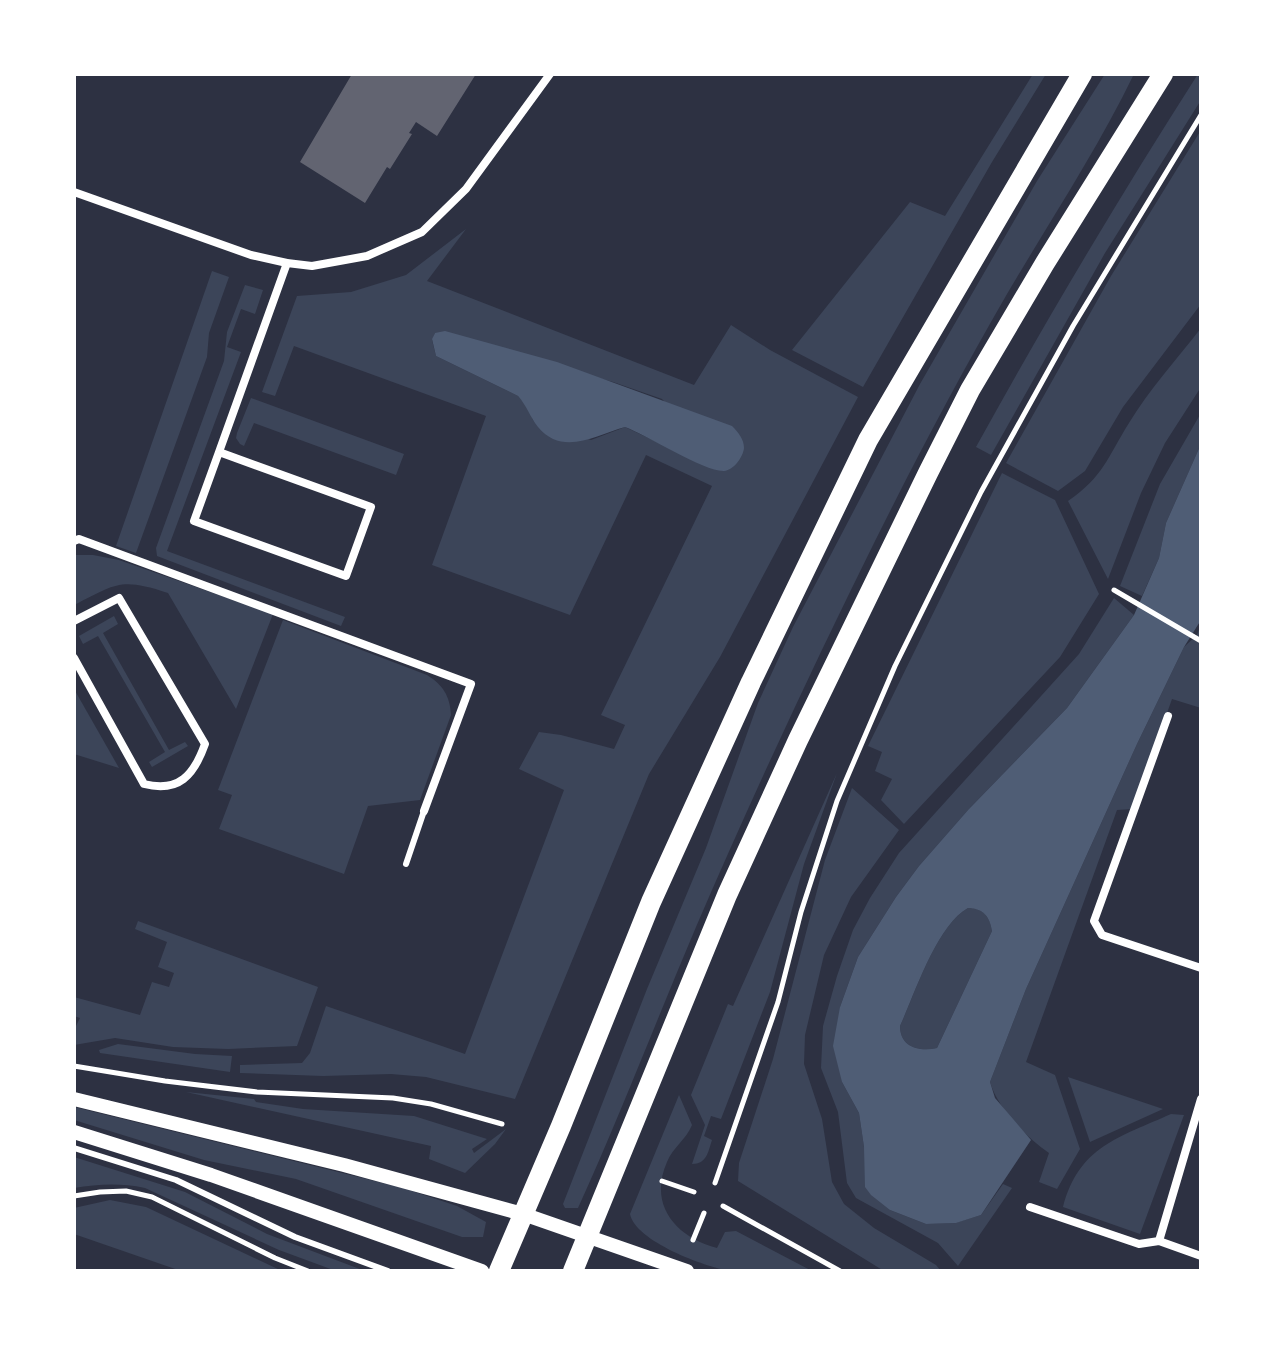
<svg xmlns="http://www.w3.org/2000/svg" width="1275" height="1345" viewBox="0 0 1275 1345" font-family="'Archivo Narrow',sans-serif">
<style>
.green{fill:#3c4559;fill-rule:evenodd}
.water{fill:#4f5d75;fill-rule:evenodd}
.building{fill:#626471}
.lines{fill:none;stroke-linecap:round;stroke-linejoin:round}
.path{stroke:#fff;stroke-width:5}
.service{stroke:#fff;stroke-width:6}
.minor{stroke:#fff;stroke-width:8}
.tertiary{stroke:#fff;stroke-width:14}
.primary{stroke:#fff;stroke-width:20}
</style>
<rect width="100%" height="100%" fill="#2d3142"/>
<!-- green -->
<g class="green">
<polygon points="1033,74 1046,74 992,162 863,387 792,350 910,202 945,216"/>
<path d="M1105,74H1134C1097,150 1050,221 1007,294C960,375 917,457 875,541C812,668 752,797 696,927C656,1021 620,1116 578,1208H565L563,1204L647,989L706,848L758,703L793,627L920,384L1037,181Z"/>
<path d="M1198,74H1201V100L1105,253L991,455L976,447C1046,320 1120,196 1198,74Z"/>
<polygon points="1201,130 1201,304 1123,407 1085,471 1058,491 1006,463 1111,276"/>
<path d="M466,229L427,281L694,385L731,325L770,350L858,397L720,657L649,774L515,1099L426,1077L391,1074L323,1076L240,1073V1065L302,1063L310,1053L326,1006L465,1054L564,790L519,769L539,732L561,735L614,749L625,725L601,715L712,486L646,455L570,615L432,565L486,416L294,346L275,396L262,392L297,296L351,292L406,275ZM435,333L613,382L662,399L724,471L706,465L625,427L591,440L533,420L528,407L518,396L436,356L432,340Z"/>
<polygon points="212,271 229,277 209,333 207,357 136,553 116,546"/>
<polygon points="245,285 263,290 255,314 241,309 227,347 241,352 167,551 345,617 341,626 157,556 156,548 224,361 227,332"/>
<path d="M1201,328V387L1165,443L1141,493L1108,579L1068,501C1104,476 1107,458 1129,423C1149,390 1177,359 1201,328Z"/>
<polygon points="251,398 404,454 396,475 254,423 244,446 240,444 236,438 237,433"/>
<polygon points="1201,413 1201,444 1166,523 1159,558 1142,596 1120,586 1160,484"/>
<polygon points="1002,473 1055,500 1099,594 1060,657 904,824 881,800 892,779 875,771 882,752 868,746"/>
<path d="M74,555H93L119,560L273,614L236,709L168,593C120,577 116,584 74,605Z"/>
<polygon points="1114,598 1134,615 1067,708 968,810 919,866 896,897 858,957 840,1007 842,1082 859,1113 864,1147 890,1210 926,1224 955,1223 981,1215 1003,1184 1012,1188 958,1266 938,1243 856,1198 847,1183 838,1112 821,1068 823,1026 837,976 853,930 870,898 899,853 1079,654"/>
<polygon points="114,616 118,624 103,633 169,750 185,742 188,746 152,767 149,762 165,752 98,636 83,644 79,636"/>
<path d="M283,620L427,675C443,685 450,696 451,715L420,800L368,806L344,874L219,829L232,795L218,790Z"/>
<path d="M1201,624V708L1172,699L1133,809L1117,810L1026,1062L1055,1075L1080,1149L1057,1189L1039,1182L1049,1153C1026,1137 998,1109 990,1082L1026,989L1137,744L1184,647L1197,635Z"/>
<polygon points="74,689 119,768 74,754"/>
<path d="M837,773L804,864L770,992L721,1119L711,1116L704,1136L712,1140C708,1152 707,1164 692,1164L705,1125L691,1095L728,1004L733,1006Z"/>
<polygon points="852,788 899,830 851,897 824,955 805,1035 804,1064 822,1119 832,1182 844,1204 874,1228 936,1265 941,1271 884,1271 738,1181 739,1163 773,1059 825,860"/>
<path d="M968,908C983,907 990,917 992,931L937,1048C919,1052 900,1047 900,1026C915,993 937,925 968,908Z"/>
<polygon points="138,921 318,987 297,1046 228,1049 173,1047 115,1038 74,1045 74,1030 80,1018 74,1016 74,997 140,1015 152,982 169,987 174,973 158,967 167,942 135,929"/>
<polygon points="118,1044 195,1054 232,1056 230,1072 100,1053 99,1050"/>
<polygon points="1068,1077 1163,1109 1090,1142"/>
<polygon points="186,1092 254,1099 256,1102 303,1109 414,1116 487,1139 472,1149 474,1153 506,1129 495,1144 465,1173 429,1159 431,1146"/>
<path d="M679,1095L692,1125C686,1140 673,1147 667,1162C648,1205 676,1237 717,1248L725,1232L736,1231L812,1271C786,1271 756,1275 730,1271C705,1267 635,1241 630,1214Z"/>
<polygon points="74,1107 403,1188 457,1206 486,1222 483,1237 462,1237 296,1179 204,1160 74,1120"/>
<path d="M1171,1114L1184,1115L1140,1234L1063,1207C1079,1146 1120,1137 1171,1114Z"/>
<path d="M74,1157L185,1192L267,1234L365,1271H336L279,1250L145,1188C120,1183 99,1184 74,1188Z"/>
<polygon points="110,1200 146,1207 282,1271 181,1271 74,1234 74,1208"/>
</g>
<!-- water -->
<g class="water">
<path d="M445,331L557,362L732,426C738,432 744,439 744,448C743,457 734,470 724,471C705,472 647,435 625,427C596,435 563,457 538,427C530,417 527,406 518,396L436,356L432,339L435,333Z"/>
<path d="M1201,444V620L1184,647L1137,744L1026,989L990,1082L995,1098L1031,1140L981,1215L956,1223L926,1224L890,1210L871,1195L865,1187L864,1147L859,1113L842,1082L833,1046L840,1007L858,957L896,897L919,866L968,810L1067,708L1134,615L1159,558L1166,523ZM968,908C983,908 990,917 992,931L937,1048C919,1052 900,1047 900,1026C915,993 937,925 968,908Z"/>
</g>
<!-- building -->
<polygon class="building" points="352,74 476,74 437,136 416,122 409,133 412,134 390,169 387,167 365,203 300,162"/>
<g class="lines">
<!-- path -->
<g class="path">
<polyline points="1114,590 1201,641"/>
<polyline points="74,1066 165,1081 257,1092 393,1098 431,1104 502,1124"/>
<polyline points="662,1181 694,1192"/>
<polyline points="715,1183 778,1002 801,912 837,801 895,666 981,492 1073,326 1201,115"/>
<polyline points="74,1196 100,1192 126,1191 152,1197 275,1258 308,1271"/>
<polyline points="723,1206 840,1271"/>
<polyline points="693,1240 704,1213"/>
</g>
<!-- service -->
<g class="service">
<polyline points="406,864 424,811"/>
<polyline points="74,1148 176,1180 295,1237 388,1271"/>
</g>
<!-- minor -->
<g class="minor">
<polyline points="74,192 251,255 287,263 312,266 367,256 422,232 466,189 550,74"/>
<polyline points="219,452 194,521 346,576 371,507 219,452 287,263"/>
<polyline points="74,541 79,539 471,684 424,811"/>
<path d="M74,621L119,598L205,744C194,775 179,793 144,784L74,658"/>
<polyline points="1168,716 1094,921 1102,935 1201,968"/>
<polyline points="1030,1207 1139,1244 1159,1241 1201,1256"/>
<polyline points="1159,1241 1201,1099"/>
</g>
<!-- tertiary -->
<g class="tertiary">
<polyline points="74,1099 344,1165 523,1214 687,1271"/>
<polyline points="74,1132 211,1175 482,1271"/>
</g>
<!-- primary -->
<g class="primary">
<polyline points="499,1271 561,1126 651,902 751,682 868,440 1082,74"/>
<polyline points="573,1271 727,895 798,740 928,473 970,390 1045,263 1163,74"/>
</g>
</g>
<!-- border -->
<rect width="1275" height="1345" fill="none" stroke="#ffffff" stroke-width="152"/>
</svg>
